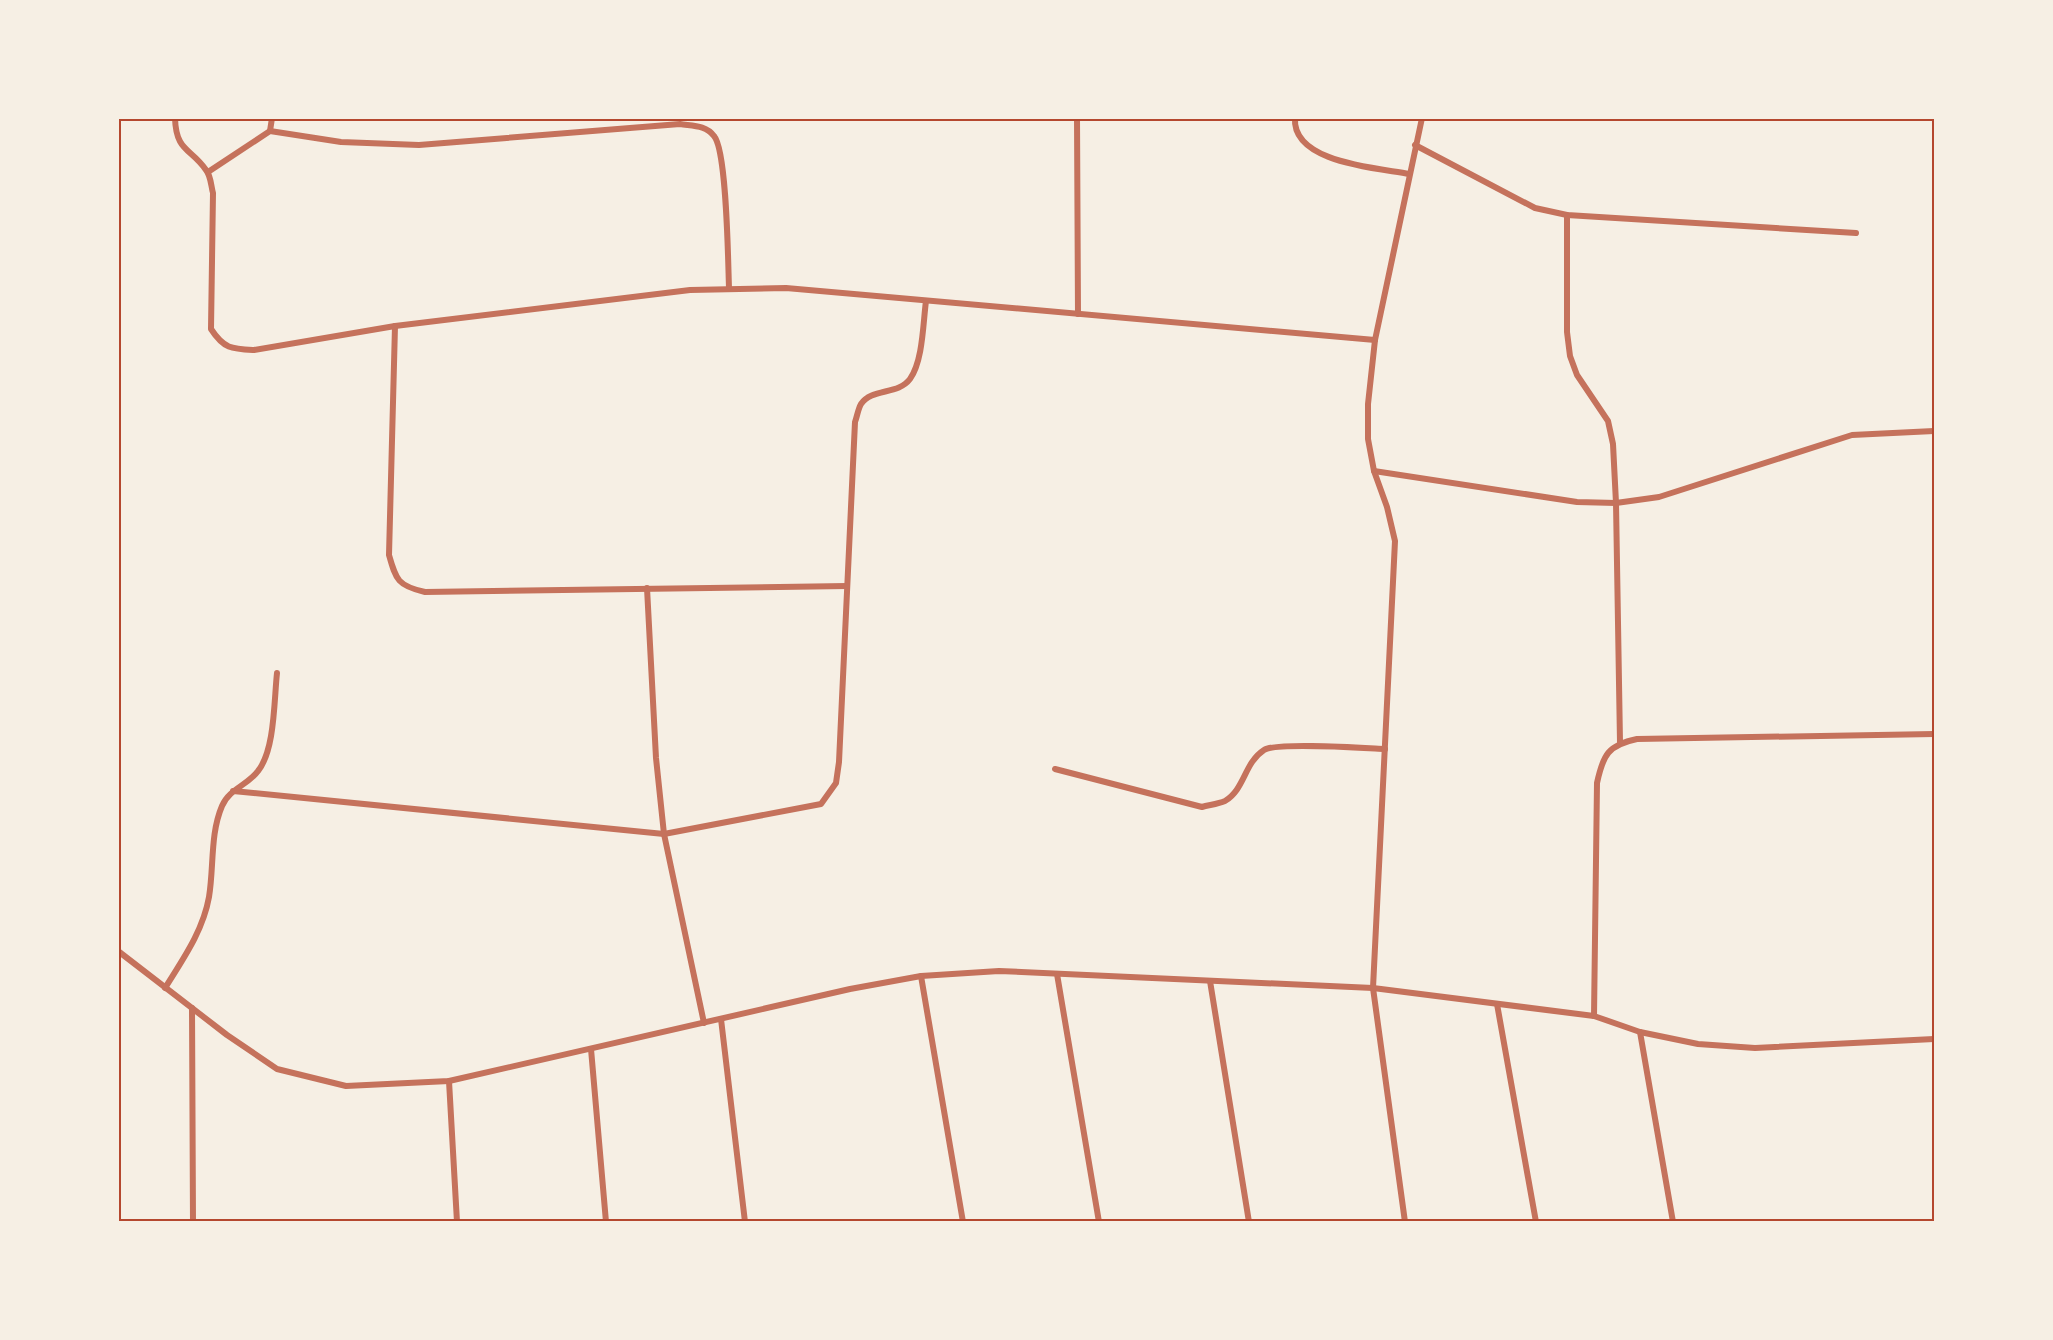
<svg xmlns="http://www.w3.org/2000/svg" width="2053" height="1340" viewBox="0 0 2053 1340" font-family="'Fira Sans',sans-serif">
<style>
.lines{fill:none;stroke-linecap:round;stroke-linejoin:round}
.minor{stroke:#c5725c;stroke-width:6}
.neatline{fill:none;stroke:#b5482f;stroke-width:2}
</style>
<rect width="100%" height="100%" fill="#f6efe4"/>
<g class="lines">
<!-- minor -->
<g class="minor">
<path d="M175,118C176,152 191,148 206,170C211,176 211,186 213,193L211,329C224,349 232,349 254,350L395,326L690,290L786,288L1375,340"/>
<polyline points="1077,118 1078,314"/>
<path d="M1295,118C1292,163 1378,168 1409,174"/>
<polyline points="270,131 272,118"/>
<polyline points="1415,145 1535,208 1567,215 1856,233"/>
<path d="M208,172L270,131L341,142L419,145L680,124C693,126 706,125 714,136C727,151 728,262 729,288"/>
<polyline points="1567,215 1567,332 1570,356 1577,375 1608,421 1613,444 1616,503 1620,742"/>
<path d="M395,326L389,555C396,580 398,586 425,592L847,586"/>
<polyline points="1374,471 1577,502 1616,503 1659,497 1852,435 1934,431"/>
<polyline points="647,588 656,758 664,834 704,1023"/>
<path d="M1055,769L1202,807C1209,805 1218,804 1225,801C1245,789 1244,763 1264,750C1276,742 1364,748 1385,749"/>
<path d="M233,791L664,834L821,804L836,783L839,762L855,422C857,417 858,409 861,404C872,388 898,395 910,379C923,361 923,323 926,301"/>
<polyline points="118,951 227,1035 277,1069 346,1086 449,1081 850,989 921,976 999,971 1373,988 1594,1016 1640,1032 1698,1044 1755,1048 1934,1039"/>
<polyline points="1057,974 1099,1222"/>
<polyline points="921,976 963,1222"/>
<polyline points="1210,981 1249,1222"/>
<path d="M165,988C183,959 203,931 209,897C214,867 210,834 222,806C229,789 248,785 258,771C275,750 274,700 277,673"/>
<polyline points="1497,1004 1536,1222"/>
<polyline points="192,1008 193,1222"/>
<path d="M1594,1016L1597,783C1603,755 1608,745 1637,739L1934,734"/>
<polyline points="721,1019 745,1222"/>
<polyline points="1640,1032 1673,1222"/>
<polyline points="591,1049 606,1222"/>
<polyline points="449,1081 457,1222"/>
<polyline points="1405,1222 1373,988 1395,541 1387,507 1374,471 1368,439 1368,404 1375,340 1422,118"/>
</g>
</g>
<!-- border -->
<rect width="2053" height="1340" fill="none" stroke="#f6efe4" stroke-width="240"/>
<rect x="120" y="120" width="1813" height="1100" class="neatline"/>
</svg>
